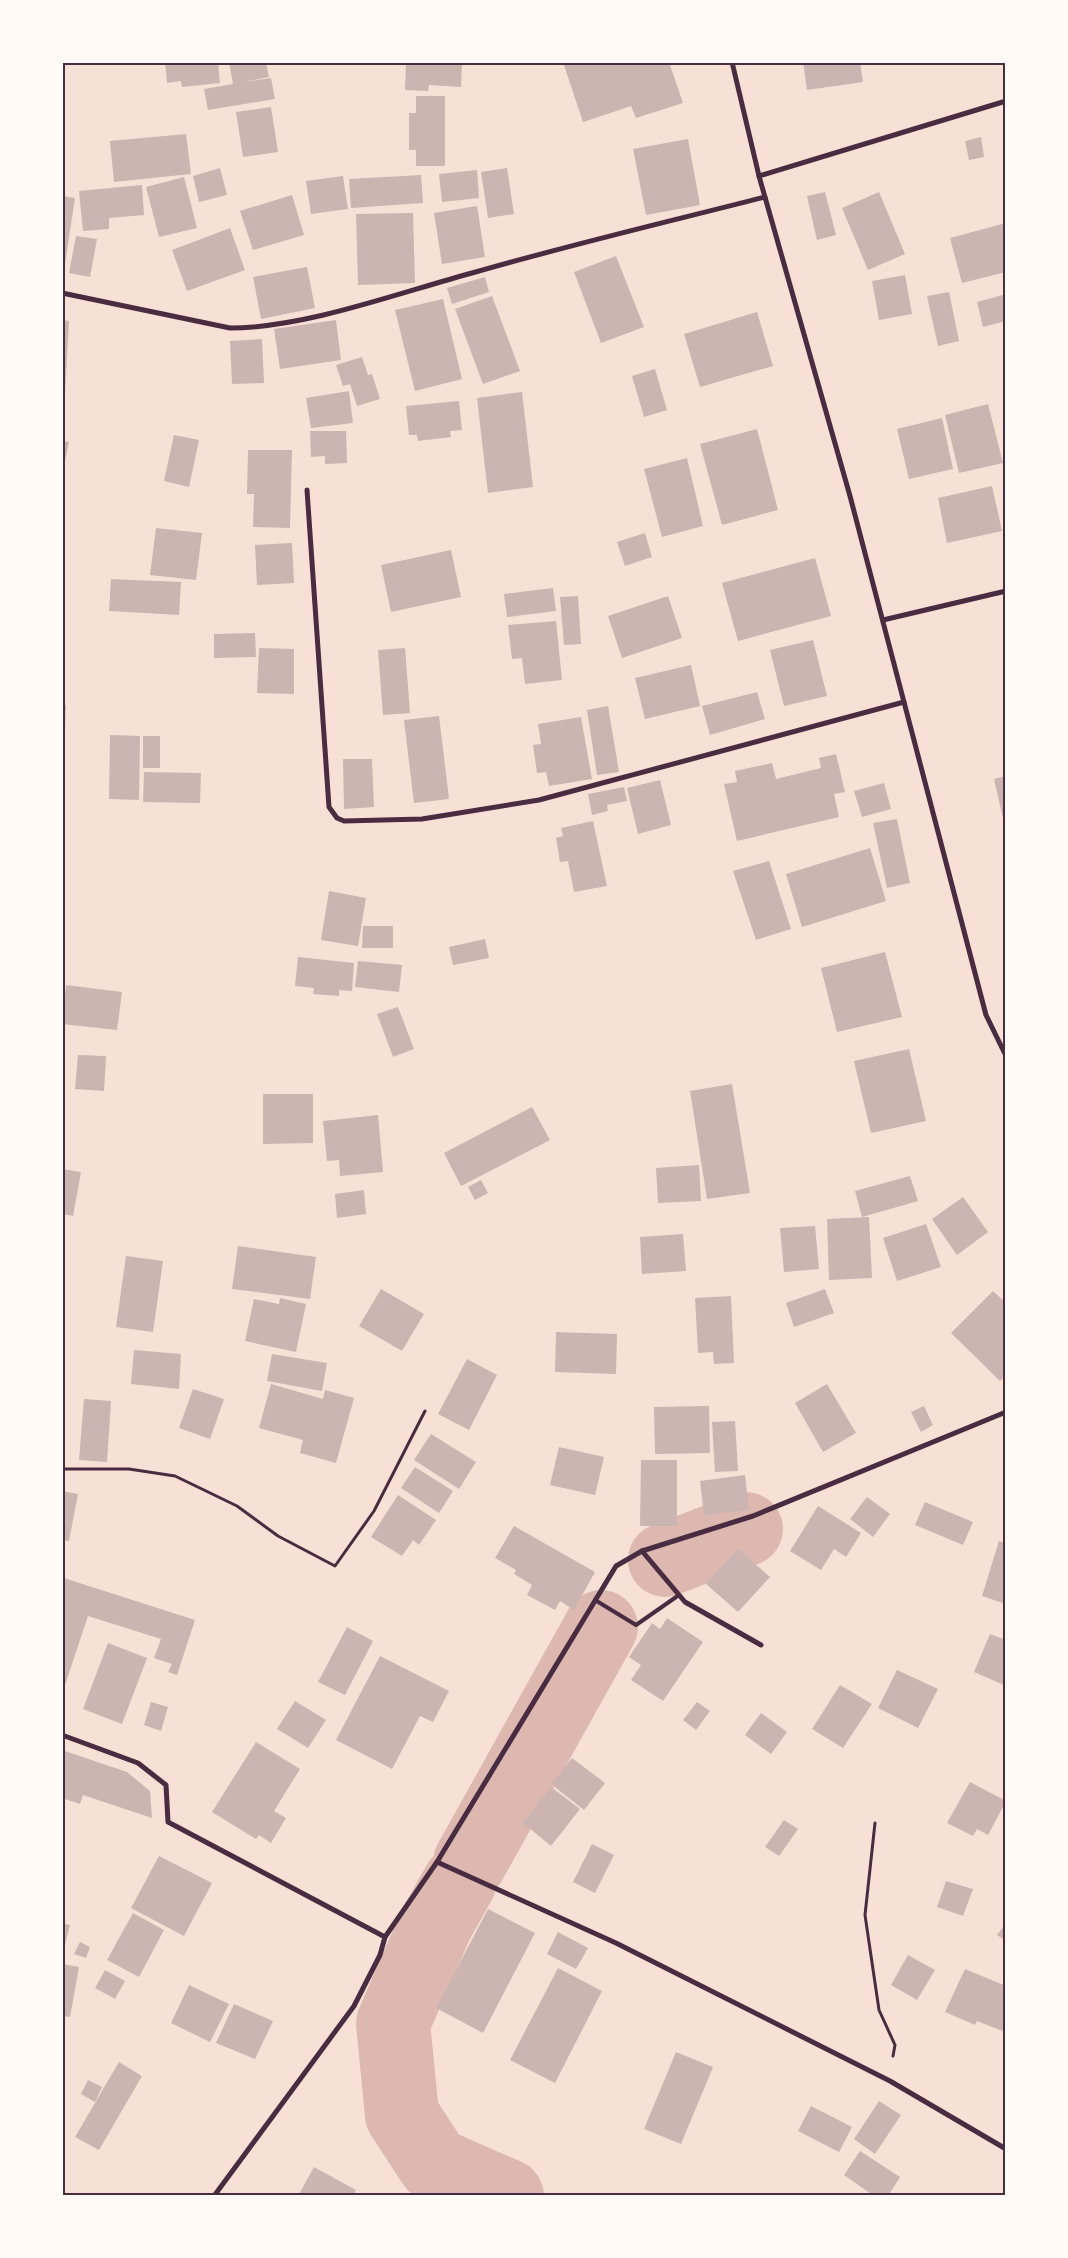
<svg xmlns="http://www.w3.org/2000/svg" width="1068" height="2258" viewBox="0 0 1068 2258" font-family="'Space Grotesk',sans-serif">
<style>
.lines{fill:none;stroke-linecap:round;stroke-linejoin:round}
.river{stroke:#dcb8b0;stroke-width:74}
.building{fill:#ccb4b1}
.path{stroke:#4a2c40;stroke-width:3}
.service{stroke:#4a2c40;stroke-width:4}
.minor{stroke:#4a2c40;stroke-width:5}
.neatline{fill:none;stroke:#4a2c40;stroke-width:2}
</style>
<rect width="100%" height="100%" fill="#f7e1d7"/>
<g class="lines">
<!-- river -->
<g class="river">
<polyline points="665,1560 746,1529"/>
<polyline points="470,1862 601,1627"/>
<polyline points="459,1883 436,1924 393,2023 402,2115 434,2164 507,2196"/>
</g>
</g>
<!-- building -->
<g class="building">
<polygon points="165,62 218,62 220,83 182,87 181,81 167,83"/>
<polygon points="229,62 266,62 269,77 244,82 271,78 275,99 208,110 204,89 233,84"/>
<polygon points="406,62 462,62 461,87 429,85 428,91 405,90"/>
<polygon points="563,62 669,62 683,103 636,118 631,106 583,122"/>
<polygon points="803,62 860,62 863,82 807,90"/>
<polygon points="416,96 445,96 445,166 416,166 416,150 409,150 409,113 416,113"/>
<polygon points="271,107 278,152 243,157 236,112"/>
<polygon points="186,134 191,174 114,182 110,141"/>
<polygon points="981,137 984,157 969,160 965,141"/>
<polygon points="688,139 700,205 646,215 633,149"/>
<polygon points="220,168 227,195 199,202 193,176"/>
<polygon points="507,168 514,214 488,218 481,172"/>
<polygon points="477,170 479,198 442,202 439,174"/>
<polygon points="421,175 423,203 351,208 349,179"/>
<polygon points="343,176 348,209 311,214 306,181"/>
<polygon points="184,177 197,228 159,237 146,187"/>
<polygon points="142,185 144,215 109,218 109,229 83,231 79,191"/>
<polygon points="825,192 836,235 817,240 807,196"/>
<polygon points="879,192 905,254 868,270 842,208"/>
<polygon points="292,195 304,235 253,250 240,211"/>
<polygon points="62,196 75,198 64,271 62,271"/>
<polygon points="477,206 485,257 442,264 434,213"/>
<polygon points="413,213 415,283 358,285 356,214"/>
<polygon points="1006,223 1006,272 962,283 950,238"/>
<polygon points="230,228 245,270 187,291 172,250"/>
<polygon points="76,236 97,239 90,277 69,273"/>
<polygon points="616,256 644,327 601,343 574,272"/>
<polygon points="307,267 315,308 261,319 253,277"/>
<polygon points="905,275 912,314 879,320 872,281"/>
<polygon points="485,277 489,292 452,304 447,288"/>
<polygon points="949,292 959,341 938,346 927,296"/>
<polygon points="1006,294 1006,321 983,327 977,302"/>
<polygon points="492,296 520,371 483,384 455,309"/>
<polygon points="443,299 462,379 415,391 395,310"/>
<polygon points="757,312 773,366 700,387 684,334"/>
<polygon points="62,320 69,321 65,393 62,393"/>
<polygon points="336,320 341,360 280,369 274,329"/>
<polygon points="262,339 264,383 232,384 230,341"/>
<polygon points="362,357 368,375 372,374 380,399 357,406 350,384 343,386 336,365"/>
<polygon points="655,369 667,410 644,417 632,376"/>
<polygon points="349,391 353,423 311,428 306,398"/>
<polygon points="522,392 533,487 488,493 477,398"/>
<polygon points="459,401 462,430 450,431 451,437 418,441 417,435 409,435 406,406"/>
<polygon points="988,404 1003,463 959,473 945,415"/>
<polygon points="942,418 953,469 909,479 897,429"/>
<polygon points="757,429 778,510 722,525 700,444"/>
<polygon points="310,431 346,431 347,463 325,464 325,456 311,457"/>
<polygon points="174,435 199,440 189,487 164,481"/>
<polygon points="62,441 69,442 63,470 62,470"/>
<polygon points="248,450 292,450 290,528 253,527 254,494 247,494"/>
<polygon points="687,458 703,526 662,537 644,469"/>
<polygon points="992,486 1002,531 947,543 938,498"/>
<polygon points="156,528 202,533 196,580 150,575"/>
<polygon points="645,533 652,557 625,566 617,542"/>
<polygon points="292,543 294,583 257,585 255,545"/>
<polygon points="451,550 461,597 391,612 381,565"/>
<polygon points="815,558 831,616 738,641 722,583"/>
<polygon points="111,579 181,582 179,615 109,611"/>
<polygon points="553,588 556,611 507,617 504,594"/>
<polygon points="578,596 581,644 564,645 560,597"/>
<polygon points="668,596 682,638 622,658 608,616"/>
<polygon points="556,621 562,680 525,684 522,658 512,659 508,625"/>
<polygon points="255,633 256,657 214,658 214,634"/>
<polygon points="813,640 827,696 784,706 770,650"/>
<polygon points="259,648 294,649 294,694 257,693"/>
<polygon points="405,648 410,713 383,715 378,650"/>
<polygon points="691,665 700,706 645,719 635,678"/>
<polygon points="757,692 765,719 710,735 702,706"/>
<polygon points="62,705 66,705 64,751 62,751"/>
<polygon points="608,706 619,772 597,775 587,710"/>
<polygon points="439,716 449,799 414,803 404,720"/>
<polygon points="581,717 592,779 549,786 546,772 537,773 533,745 541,744 538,724"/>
<polygon points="110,735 140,736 139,800 109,799"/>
<rect x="143" y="736" width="17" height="32"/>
<polygon points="836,754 845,792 834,794 839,817 737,841 724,784 737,782 735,771 772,763 776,779 821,768 819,758"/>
<polygon points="343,759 372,759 374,807 344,809"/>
<polygon points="144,772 201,773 200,803 143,802"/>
<polygon points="1006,776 1006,827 1005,827 994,779"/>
<polygon points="660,780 671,825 638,834 627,788"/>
<polygon points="884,783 891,809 862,817 854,791"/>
<polygon points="624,787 627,801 607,805 608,811 592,815 588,794"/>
<polygon points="897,819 910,883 887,888 873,823"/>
<polygon points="593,821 607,886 574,892 568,861 560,862 556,838 563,836 561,828"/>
<polygon points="870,848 886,901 802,927 786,874"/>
<polygon points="769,861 791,929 756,940 733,871"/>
<polygon points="329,891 366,898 358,946 321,940"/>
<polygon points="363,926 393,926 393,948 362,948"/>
<polygon points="485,939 489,958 453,965 449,947"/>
<polygon points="885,952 902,1017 837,1032 821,968"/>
<polygon points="298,957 354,963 352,991 339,990 339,996 313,994 314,988 295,986"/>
<polygon points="358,961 402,965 399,992 355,987"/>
<polygon points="66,985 122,992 117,1030 62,1024"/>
<polygon points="398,1007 414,1049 393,1057 377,1014"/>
<polygon points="909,1049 926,1121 871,1133 854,1061"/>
<polygon points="78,1055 106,1056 104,1091 75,1089"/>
<polygon points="732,1084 750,1193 707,1199 690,1091"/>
<polygon points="263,1094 313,1094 313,1143 263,1144"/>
<polygon points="532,1107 550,1140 461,1186 444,1153"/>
<polygon points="378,1115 383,1172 340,1176 339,1160 327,1161 323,1121"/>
<polygon points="699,1165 701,1201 658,1203 656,1168"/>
<polygon points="62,1169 81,1172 73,1216 62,1214"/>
<polygon points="910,1176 918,1201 862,1217 855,1191"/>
<polygon points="481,1180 488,1193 475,1200 468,1187"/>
<polygon points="364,1190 366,1214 337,1218 335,1194"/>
<polygon points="963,1197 988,1232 957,1255 932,1219"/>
<polygon points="869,1217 872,1278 829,1280 827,1219"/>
<polygon points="926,1224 941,1267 897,1281 883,1238"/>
<polygon points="815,1226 819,1269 784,1272 780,1228"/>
<polygon points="683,1234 686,1271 642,1274 640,1237"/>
<polygon points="238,1246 316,1257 310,1299 232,1289"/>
<polygon points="126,1256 163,1261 153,1332 116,1327"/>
<polygon points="381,1289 424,1314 402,1351 359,1326"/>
<polygon points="825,1289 834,1313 794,1327 786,1303"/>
<polygon points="993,1291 1006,1303 1006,1375 1000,1381 951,1333"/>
<polygon points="731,1296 734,1363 714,1364 713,1352 698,1353 695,1298"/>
<polygon points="280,1298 306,1304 296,1352 245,1341 254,1299 279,1304"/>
<polygon points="556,1332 617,1334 616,1374 555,1372"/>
<polygon points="134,1350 181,1354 179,1389 131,1384"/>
<polygon points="272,1354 327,1363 322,1391 267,1381"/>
<polygon points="467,1359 497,1375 469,1430 438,1414"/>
<polygon points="271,1384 323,1399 325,1390 354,1398 336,1463 300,1453 303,1440 259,1428"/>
<polygon points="827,1384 856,1433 823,1452 795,1403"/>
<polygon points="193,1389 224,1399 210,1439 179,1428"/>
<polygon points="84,1399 111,1401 107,1462 79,1460"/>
<polygon points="709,1406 710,1453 655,1454 654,1407"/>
<polygon points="924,1406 933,1425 921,1432 911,1412"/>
<polygon points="735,1421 738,1471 715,1472 712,1422"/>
<polygon points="431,1434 476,1462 459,1489 414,1460"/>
<polygon points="559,1447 604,1457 595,1495 550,1485"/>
<polygon points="641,1460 677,1460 677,1526 640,1526"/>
<polygon points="415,1467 453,1491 439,1513 401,1488"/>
<polygon points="745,1475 749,1510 704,1515 700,1481"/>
<polygon points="62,1491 78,1494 69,1541 62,1540"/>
<polygon points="398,1495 436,1520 419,1545 413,1540 402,1556 371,1537"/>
<polygon points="867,1497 890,1514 873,1537 850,1519"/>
<polygon points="925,1502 973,1522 963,1545 915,1525"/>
<polygon points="818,1506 861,1533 846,1557 834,1549 821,1570 790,1551"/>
<polygon points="514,1526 595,1572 574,1610 560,1601 555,1610 527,1595 532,1585 514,1574 516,1570 495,1558"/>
<polygon points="999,1541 1006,1543 1006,1604 982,1596"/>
<polygon points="738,1549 770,1577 738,1612 706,1584"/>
<polygon points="64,1578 195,1620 177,1675 168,1672 172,1664 154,1658 161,1639 88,1616 62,1694"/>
<polygon points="667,1618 703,1642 663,1701 631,1680 641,1665 629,1657 652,1623 660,1629"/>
<polygon points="347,1627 373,1641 345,1695 318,1682"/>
<polygon points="990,1634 1006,1640 1006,1686 974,1672"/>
<polygon points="108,1643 147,1658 122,1724 83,1709"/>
<polygon points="380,1656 449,1691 433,1722 420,1716 392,1769 336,1740"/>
<polygon points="897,1670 938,1689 918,1728 878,1708"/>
<polygon points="840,1685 872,1704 843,1748 812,1729"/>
<polygon points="295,1701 326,1720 308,1748 277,1729"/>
<polygon points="151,1702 168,1707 161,1731 144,1725"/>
<polygon points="697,1702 710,1711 696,1730 683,1720"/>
<polygon points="761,1713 787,1732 771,1754 745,1735"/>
<polygon points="256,1742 300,1769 274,1811 286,1818 271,1843 259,1835 256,1839 212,1812"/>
<polygon points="62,1750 127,1772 150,1791 152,1818 83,1795 80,1804 62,1798"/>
<polygon points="572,1758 605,1783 584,1810 551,1784"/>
<polygon points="970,1782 1006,1801 988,1835 977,1829 973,1836 947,1823"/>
<polygon points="551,1787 580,1809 551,1846 523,1823"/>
<polygon points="784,1820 798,1829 779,1856 765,1847"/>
<polygon points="592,1844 614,1855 595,1893 573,1882"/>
<polygon points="159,1856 212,1883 184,1936 131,1908"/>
<polygon points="946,1881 973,1889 963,1916 937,1907"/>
<polygon points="488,1909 535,1933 483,2033 436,2008"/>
<polygon points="133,1913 164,1930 139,1977 107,1960"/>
<polygon points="62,1923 70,1925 63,1953 62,1953"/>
<polygon points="1006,1923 1006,1941 997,1935"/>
<polygon points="558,1932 588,1948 576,1969 547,1954"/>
<polygon points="80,1942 90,1947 86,1958 74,1954"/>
<polygon points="908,1955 935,1970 917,2000 891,1985"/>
<polygon points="62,1964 79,1967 70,2017 62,2016"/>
<polygon points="558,1968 602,1991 555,2083 510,2060"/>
<polygon points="965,1969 1006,1986 1006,2023 1002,2031 977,2021 975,2025 945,2012"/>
<polygon points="105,1970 125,1981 115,1999 95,1988"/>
<polygon points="189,1985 229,2004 210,2042 171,2023"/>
<polygon points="234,2004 273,2021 255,2059 216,2043"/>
<polygon points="676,2052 713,2067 681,2144 644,2129"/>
<polygon points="119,2062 142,2076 99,2150 75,2137"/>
<polygon points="88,2080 102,2087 95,2102 81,2094"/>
<polygon points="879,2101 901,2115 875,2154 854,2139"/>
<polygon points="811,2106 852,2127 839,2152 798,2131"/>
<polygon points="860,2151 900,2177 888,2196 874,2196 844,2175"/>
<polygon points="314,2167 356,2190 353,2196 298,2196"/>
</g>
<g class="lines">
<!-- path -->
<g class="path">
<polyline points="62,1469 129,1469 175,1476 237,1506 278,1536 335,1566 374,1511 425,1411"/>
<polyline points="875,1823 865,1915 879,2010 895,2045 893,2056"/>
</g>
<!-- service -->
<polyline class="service" points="595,1600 636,1625 679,1595"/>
<!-- minor -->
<g class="minor">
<polyline points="732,62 759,176 850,496 986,1015 1006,1056"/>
<polyline points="759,176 1006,101"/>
<path d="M62,293L230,328C305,328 398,293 472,273C569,245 667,222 765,197"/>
<polyline points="307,490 329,807 337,818 344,821 422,819 539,800 904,702"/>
<polyline points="883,620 1006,591"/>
<polyline points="642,1551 685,1602 761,1645"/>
<polyline points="62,1735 138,1763 166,1785 168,1822 385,1937"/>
<polyline points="437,1862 616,1943 890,2081 1006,2149"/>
<polyline points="214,2196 354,2006 380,1955 385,1937 437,1862 616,1566 642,1551 753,1516 1006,1412"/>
</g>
</g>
<!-- border -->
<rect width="1068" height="2258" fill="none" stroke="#fffaf5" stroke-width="128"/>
<rect x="64" y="64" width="940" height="2130" class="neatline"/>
</svg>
